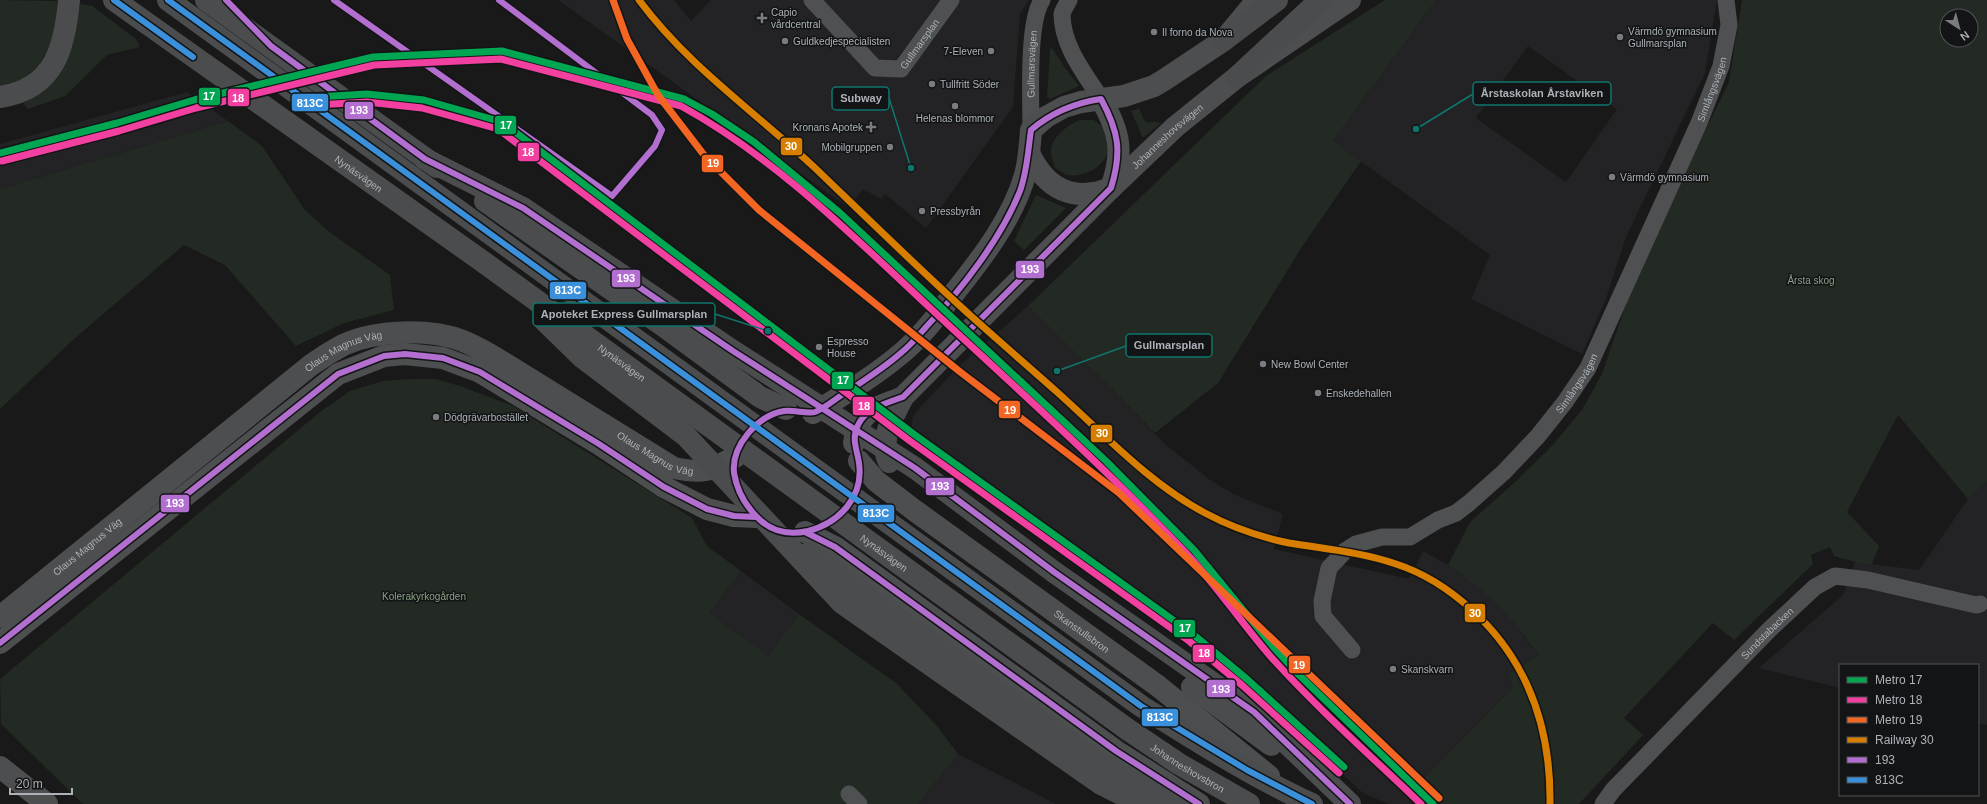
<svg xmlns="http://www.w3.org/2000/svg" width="1987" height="804" viewBox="0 0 1987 804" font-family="Arial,sans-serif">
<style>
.built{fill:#232325;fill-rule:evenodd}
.green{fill:#232923;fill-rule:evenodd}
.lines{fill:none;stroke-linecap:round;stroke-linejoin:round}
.street{stroke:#4e5052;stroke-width:17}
.secondary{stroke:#4d4e4f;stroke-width:22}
.highway{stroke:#4b4c4e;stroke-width:22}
.bus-1-casing{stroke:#131415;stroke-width:9}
.bus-2-casing{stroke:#131415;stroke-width:9}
.bus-1{stroke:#b36fd0;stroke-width:6}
.bus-2{stroke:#3a90db;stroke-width:6}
.rail-1-casing{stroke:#131415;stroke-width:10}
.rail-1{stroke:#d77d00;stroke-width:7}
.metro-1-casing{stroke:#131415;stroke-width:10}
.metro-2-casing{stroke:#131415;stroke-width:10}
.metro-3-casing{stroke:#131415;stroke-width:10}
.metro-1{stroke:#00a651;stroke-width:7}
.metro-2{stroke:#f240a1;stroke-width:7}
.metro-3{stroke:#f26522;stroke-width:7}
.poi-dot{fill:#797c80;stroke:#131415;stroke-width:1.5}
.labels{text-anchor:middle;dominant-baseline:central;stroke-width:3;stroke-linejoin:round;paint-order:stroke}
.poi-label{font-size:10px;fill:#acb2b8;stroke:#131415;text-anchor:start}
.street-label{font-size:10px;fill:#acb2b8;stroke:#131415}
.park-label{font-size:10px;fill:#89a185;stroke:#131415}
.leader{fill:none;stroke:#0f766e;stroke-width:1.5}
.callout-dot{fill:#0f766e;stroke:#131415;stroke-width:1.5}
.callout{fill:#131415;stroke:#0f766e;stroke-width:1.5}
.callout-label{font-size:11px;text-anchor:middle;font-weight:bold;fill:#acb2b8}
.line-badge{stroke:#131415;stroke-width:1.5}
.badge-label{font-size:11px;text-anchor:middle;font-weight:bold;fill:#fff}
</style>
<rect width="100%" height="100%" fill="#191919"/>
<!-- built -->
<g class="built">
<polygon points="558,0 674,0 691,21 711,0 1029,0 1020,14 1013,107 926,228 885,194 881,199 863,189 849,208"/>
<path d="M1436,0H1717L1705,73L1626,237L1606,299L1582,354L1471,299L1490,255L1333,141ZM1528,46L1617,109L1566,182L1476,118Z"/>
<polygon points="187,92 228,121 0,189 0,144"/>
<polygon points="1028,306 1165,444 1210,480 1235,495 1283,514 1274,549 1409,579 1423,551 1448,565 1471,581 1494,600 1511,618 1538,656 1510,673 1512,688 1421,781 1445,804 1388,804 1363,793 1265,702 1139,602 1043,536 910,439 913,416 923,404 959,366"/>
<polygon points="1987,482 1987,725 1978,723 1978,665 1840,665 1840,688 1759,668 1843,595 1855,562 1919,570 1968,499"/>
<polygon points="741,571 799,614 768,657 710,613"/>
<polygon points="958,754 1056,804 918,804"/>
</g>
<!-- green -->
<g class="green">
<path d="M0,0L57,1C57,10 57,21 55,29C48,58 30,83 0,86Z"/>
<polygon points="1385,0 1436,0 1333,141 1361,161 1302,247 1218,383 1155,433 1028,306 1266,76"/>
<path d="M1742,0H1987V482L1968,499L1898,415L1847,512L1879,546L1872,564H1863L1834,556L1830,547L1811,555L1813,564L1734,640L1713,623L1624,718L1643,735L1579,804H1445L1421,781L1512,688L1510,673L1538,656C1513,616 1486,591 1448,565L1470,522L1513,484L1551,447L1582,410L1602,374L1639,266L1729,82ZM1947,16H1971V40H1947Z"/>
<path d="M80,4L92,6L136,39L140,47L107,55L65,96L28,109L23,103C65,78 75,51 80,4Z"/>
<polygon points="1052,48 1065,68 1079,86 1050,99 1047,97 1050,49"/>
<path d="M1139,108C1148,131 1146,119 1161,123L1143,138L1131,111Z"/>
<path d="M1079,120H1093L1104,127C1105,132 1108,137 1109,142C1111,163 1087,178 1068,175C1064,174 1059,170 1055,168C1054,163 1051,157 1051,152C1051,137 1067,126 1079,120Z"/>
<polygon points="228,121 262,146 305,210 328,231 390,275 394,310 344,323 296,346 225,265 184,245 75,338 0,409 0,189"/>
<polygon points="1036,195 1066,208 1024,250 1014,241"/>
<polygon points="410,379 435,379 460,386 513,406 692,518 707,546 741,571 710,613 768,656 799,614 896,683 937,726 958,754 918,804 83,804 1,724 0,679 320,412 350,391 383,381"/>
</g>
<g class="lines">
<!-- street -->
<g class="street">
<path id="s1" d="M812,0L875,68L901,69L951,0"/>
<path d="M1069,0C1067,4 1063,10 1062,14C1062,46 1085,74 1101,99"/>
<path id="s2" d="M1031,130C1031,100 1027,23 1042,0"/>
<path id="s3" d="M1352,650L1323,616L1322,601L1329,568L1345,551L1356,544L1382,537H1410L1438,520L1456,513L1469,503L1504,472L1538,436L1565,402L1588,368L1699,123L1721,66L1729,25L1726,0"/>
<polyline points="849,794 859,804"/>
<path id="s4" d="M1603,804L1613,790L1769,630L1815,587L1835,576L1868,580L1976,605L1980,604"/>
</g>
<!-- secondary -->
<g class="secondary">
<path d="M1029,153C1046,189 1073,203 1111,188C1124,152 1120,132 1101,99"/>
<path d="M813,413C844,395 876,375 903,352C923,335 939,313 955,292C982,258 1013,218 1025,175C1029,160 1030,145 1031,130L1046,117L1064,107L1081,102L1124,96L1154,86L1164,80L1224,40L1257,0"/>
<path id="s5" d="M854,443C859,409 875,409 903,397L1111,188L1175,127L1237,77L1350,0"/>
<path id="s6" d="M859,461L876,481L914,510L1158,686L1269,776"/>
<polyline points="805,532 835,547 1116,751 1199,804"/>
<path id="s7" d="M0,617L311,365C321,358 332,351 343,345C376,330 429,328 463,341C473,345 482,350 491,355L674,468C704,474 708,471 735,457"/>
<polyline points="0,643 338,374 384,356 405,354 443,358 480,372 599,444 664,487 707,509 734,516 756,517"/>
<polyline points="0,767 47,804"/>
</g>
<!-- highway -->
<g class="highway">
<path id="s8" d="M114,0L482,261L1127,729L1179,764L1249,804"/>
<path d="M168,0L1141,706C1197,741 1253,777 1312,804"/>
<polyline points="206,0 437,167"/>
<polyline points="1224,40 1277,0"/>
<polyline points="1237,77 1320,0"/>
<path d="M0,97C54,89 65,48 69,0"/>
<polyline points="425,159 523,208 733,351 915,468 1054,572 1254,712 1350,804"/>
<polyline points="485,201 662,325 760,397 786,409"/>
<polyline points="544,320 583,358 686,436 842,603 1101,784 1141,804"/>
<path d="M889,462C878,441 894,415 903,397"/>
<polyline points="809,553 976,676 1097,761 1175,804"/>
<polyline points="1192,687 1271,745"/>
</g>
<!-- bus-1 casing -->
<g class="bus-1-casing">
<g id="bus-1">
<polyline points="226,0 271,46 425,159 523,208 733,351 915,468 1054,572 1254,712 1350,804"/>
<polyline points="334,0 612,196 655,146 662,130 652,115 499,0"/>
<path d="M1101,99C1119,132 1122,152 1111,188L903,397C887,403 866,408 858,425C851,439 857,449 859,463C864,497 839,523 808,531C790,535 774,533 760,520C747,508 737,491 734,473C731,446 758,415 784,411C793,410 809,414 815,412C825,408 835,399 845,393C865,380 884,368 902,352C911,345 919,335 926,327C961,290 1001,239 1020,191C1027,172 1028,151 1031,130C1052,112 1074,103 1101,99Z"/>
<polyline points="805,532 835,547 1116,751 1199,804"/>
<polyline points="0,643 338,374 384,356 405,354 443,358 480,372 599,444 664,487 707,509 734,516 756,517"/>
</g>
</g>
<!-- bus-2 casing -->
<g class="bus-2-casing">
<g id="bus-2">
<polyline points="114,0 193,57"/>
<polyline points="168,0 1141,706 1247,770 1312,804"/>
</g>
</g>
<!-- bus-1 -->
<use href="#bus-1" class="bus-1"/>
<!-- bus-2 -->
<use href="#bus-2" class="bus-2"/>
<!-- rail-1 casing -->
<g class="rail-1-casing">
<path id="rail-1" d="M639,0C687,65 755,112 814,167C866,217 918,268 971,316C1000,342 1029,367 1057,392C1105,435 1149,483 1205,513C1231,527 1260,537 1289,543C1325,549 1361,552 1396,564C1424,573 1450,590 1472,610C1529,662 1551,728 1550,804"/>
</g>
<!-- rail-1 -->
<use href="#rail-1" class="rail-1"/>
<!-- metro-1 casing -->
<g class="metro-1-casing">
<g id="metro-1">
<polyline points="299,98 367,94 424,100 502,122 915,435 1194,635 1248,680 1344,767"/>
<polyline points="0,153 117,123 194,100 373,57 502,51 684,99 712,114 754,142 840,213 1106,461 1194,550 1275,649 1298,674 1433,804"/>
</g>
</g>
<!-- metro-2 casing -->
<g class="metro-2-casing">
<g id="metro-2">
<polyline points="299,106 367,102 422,108 498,129 910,441 1189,641 1243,686 1339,773"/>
<path d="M2,161L119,131L196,108L374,65L501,59L681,106C774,157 851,234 928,306C1015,387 1105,467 1187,554C1217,586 1242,624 1271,657C1318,709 1371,756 1421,804"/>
</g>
</g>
<!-- metro-3 casing -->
<g class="metro-3-casing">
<polyline id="metro-3" points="613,0 627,39 658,95 704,155 759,210 959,371 1119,493 1439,798"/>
</g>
<!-- metro-1 -->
<use href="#metro-1" class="metro-1"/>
<!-- metro-2 -->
<use href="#metro-2" class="metro-2"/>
<!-- metro-3 -->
<use href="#metro-3" class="metro-3"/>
</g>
<!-- markers -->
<g class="poi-dot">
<path d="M760 12h4v4h4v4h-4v4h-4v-4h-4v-4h4z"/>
<circle cx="1154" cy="32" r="4"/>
<circle cx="1620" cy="37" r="4"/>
<circle cx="785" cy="41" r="4"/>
<circle cx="991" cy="51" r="4"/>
<circle cx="932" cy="84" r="4"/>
<circle cx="955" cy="106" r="4"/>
<path d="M869 121h4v4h4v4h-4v4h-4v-4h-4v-4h4z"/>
<circle cx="890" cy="147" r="4"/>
<circle cx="1612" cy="177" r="4"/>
<circle cx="922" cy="211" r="4"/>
<circle cx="819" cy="347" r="4"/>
<circle cx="1263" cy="364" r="4"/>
<circle cx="1318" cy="393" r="4"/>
<circle cx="436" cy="417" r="4"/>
<circle cx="1393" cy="669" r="4"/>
</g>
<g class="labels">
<!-- poi labels -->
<g class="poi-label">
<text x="771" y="12">Capio<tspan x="771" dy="12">vårdcentral</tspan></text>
<text x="1628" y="31">Värmdö gymnasium<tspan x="1628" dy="12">Gullmarsplan</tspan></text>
<text x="1162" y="32">Il forno da Nova</text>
<text x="793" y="41">Guldkedjespecialisten</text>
<text x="983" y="51" text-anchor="end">7-Eleven</text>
<text x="940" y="84">Tullfritt Söder</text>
<text x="955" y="118" text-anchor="middle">Helenas blommor</text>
<text x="863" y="127" text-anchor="end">Kronans Apotek</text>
<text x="882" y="147" text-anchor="end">Mobilgruppen</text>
<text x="1620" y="177">Värmdö gymnasium</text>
<text x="930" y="211">Pressbyrån</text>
<text x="827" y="341">Espresso<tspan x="827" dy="12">House</tspan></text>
<text x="1271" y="364">New Bowl Center</text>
<text x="1326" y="393">Enskedehallen</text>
<text x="444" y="417">Dödgrävarbostället</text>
<text x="1401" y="669">Skanskvarn</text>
</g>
<!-- street labels -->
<g class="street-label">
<text stroke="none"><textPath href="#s1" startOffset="150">Gullmarsplan</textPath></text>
<text stroke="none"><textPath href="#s2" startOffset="66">Gullmarsvägen</textPath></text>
<text stroke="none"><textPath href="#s3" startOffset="739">Simlångsvägen</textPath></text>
<text stroke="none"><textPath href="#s5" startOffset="444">Johanneshovsvägen</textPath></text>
<text stroke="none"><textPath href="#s8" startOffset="300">Nynäsvägen</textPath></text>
<text stroke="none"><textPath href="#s7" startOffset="436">Olaus Magnus Väg</textPath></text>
<text stroke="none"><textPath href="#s8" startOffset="624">Nynäsvägen</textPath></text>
<text stroke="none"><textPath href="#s3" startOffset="415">Simlångsvägen</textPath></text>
<text stroke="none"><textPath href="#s7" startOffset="784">Olaus Magnus Väg</textPath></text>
<text stroke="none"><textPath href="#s7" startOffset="112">Olaus Magnus Väg</textPath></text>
<text stroke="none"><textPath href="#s8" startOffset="948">Nynäsvägen</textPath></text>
<text stroke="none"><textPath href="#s6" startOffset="281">Skanstullsbron</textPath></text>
<text stroke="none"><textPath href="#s4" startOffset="237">Sundstabacken</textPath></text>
<text stroke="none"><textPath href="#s8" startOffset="1320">Johanneshovsbron</textPath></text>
</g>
<!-- park labels -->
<g class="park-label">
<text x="1811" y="280">Årsta skog</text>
<text x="424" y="596">Kolerakyrkogården</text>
</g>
</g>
<!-- callouts -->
<path class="leader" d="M1416 129L1473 94M911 168L889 98M768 331L715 314M1057 371L1126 346"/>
<g class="callout-dot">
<circle cx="1416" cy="129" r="4"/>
<circle cx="911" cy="168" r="4"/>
<circle cx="768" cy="331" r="4"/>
<circle cx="1057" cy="371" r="4"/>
</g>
<g class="callout">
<rect x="1473" y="82" width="138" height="23" rx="4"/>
<rect x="832" y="87" width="57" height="23" rx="4"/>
<rect x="533" y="303" width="182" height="23" rx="4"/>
<rect x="1126" y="334" width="86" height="23" rx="4"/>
</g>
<g class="callout-label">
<text x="1542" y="97">Årstaskolan Årstaviken</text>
<text x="861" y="102">Subway</text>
<text x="624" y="318">Apoteket Express Gullmarsplan</text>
<text x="1169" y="349">Gullmarsplan</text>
</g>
<g class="line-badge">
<rect x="198" y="87" width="23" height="19" rx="4" fill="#00a651"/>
<rect x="227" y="88" width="23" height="19" rx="4" fill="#f240a1"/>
<rect x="291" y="93" width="38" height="19" rx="4" fill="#3a90db"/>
<rect x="344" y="101" width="30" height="19" rx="4" fill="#b36fd0"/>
<rect x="494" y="115" width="23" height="20" rx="4" fill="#00a651"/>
<rect x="780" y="137" width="23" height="19" rx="4" fill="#d77d00"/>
<rect x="517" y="142" width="23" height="20" rx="4" fill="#f240a1"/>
<rect x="701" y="154" width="23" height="19" rx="4" fill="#f26522"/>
<rect x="1015" y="260" width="30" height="19" rx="4" fill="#b36fd0"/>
<rect x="611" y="269" width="30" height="19" rx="4" fill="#b36fd0"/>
<rect x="549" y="281" width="38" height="19" rx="4" fill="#3a90db"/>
<rect x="831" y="371" width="23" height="19" rx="4" fill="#00a651"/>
<rect x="852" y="396" width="23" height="20" rx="4" fill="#f240a1"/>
<rect x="998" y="400" width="23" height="19" rx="4" fill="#f26522"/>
<rect x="1090" y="424" width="23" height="19" rx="4" fill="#d77d00"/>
<rect x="925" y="477" width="30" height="19" rx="4" fill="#b36fd0"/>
<rect x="160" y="494" width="30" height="19" rx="4" fill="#b36fd0"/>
<rect x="857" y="504" width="38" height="19" rx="4" fill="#3a90db"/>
<rect x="1464" y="603" width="22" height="20" rx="4" fill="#d77d00"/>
<rect x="1173" y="619" width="23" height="19" rx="4" fill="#00a651"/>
<rect x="1192" y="644" width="23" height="19" rx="4" fill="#f240a1"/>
<rect x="1288" y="655" width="23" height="19" rx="4" fill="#f26522"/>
<rect x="1206" y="679" width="30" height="19" rx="4" fill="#b36fd0"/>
<rect x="1141" y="708" width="38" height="19" rx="4" fill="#3a90db"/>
</g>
<g class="badge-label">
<text x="209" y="100">17</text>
<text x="238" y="102">18</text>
<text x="310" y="107">813C</text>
<text x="359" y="114">193</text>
<text x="506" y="129">17</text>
<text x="791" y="150">30</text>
<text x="528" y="156">18</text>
<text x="713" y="167">19</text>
<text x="1030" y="273">193</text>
<text x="626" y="282">193</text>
<text x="568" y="294">813C</text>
<text x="843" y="384">17</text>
<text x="864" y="410">18</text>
<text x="1010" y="414">19</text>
<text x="1102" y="437">30</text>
<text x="940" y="490">193</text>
<text x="175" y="507">193</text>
<text x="876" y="517">813C</text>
<text x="1475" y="617">30</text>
<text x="1185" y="632">17</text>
<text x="1204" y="657">18</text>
<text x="1299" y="669">19</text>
<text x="1221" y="693">193</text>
<text x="1160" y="721">813C</text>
</g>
<!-- legend -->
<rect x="1839" y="664" width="140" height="132" fill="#131415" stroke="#505356"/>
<rect x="1847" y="677" width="20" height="6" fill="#00a651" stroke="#505356"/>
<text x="1875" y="684" font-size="12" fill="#acb2b8">Metro 17</text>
<rect x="1847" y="697" width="20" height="6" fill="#f240a1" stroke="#505356"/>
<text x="1875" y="704" font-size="12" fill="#acb2b8">Metro 18</text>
<rect x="1847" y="717" width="20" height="6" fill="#f26522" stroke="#505356"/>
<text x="1875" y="724" font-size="12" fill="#acb2b8">Metro 19</text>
<rect x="1847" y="737" width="20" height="6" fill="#d77d00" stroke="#505356"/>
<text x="1875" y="744" font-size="12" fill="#acb2b8">Railway 30</text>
<rect x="1847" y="757" width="20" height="6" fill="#b36fd0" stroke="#505356"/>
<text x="1875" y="764" font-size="12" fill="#acb2b8">193</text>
<rect x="1847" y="777" width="20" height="6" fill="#3a90db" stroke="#505356"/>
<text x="1875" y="784" font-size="12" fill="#acb2b8">813C</text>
<!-- north arrow -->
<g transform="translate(1959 28) rotate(144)"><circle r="19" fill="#131415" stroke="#505356"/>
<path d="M0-3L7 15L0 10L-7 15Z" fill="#797c80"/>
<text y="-6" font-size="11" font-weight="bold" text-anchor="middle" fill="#acb2b8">N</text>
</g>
<!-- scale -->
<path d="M10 788v6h62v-6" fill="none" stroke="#acb2b8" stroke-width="2"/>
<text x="16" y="788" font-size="12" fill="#acb2b8" stroke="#131415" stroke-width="3" paint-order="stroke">20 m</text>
</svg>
